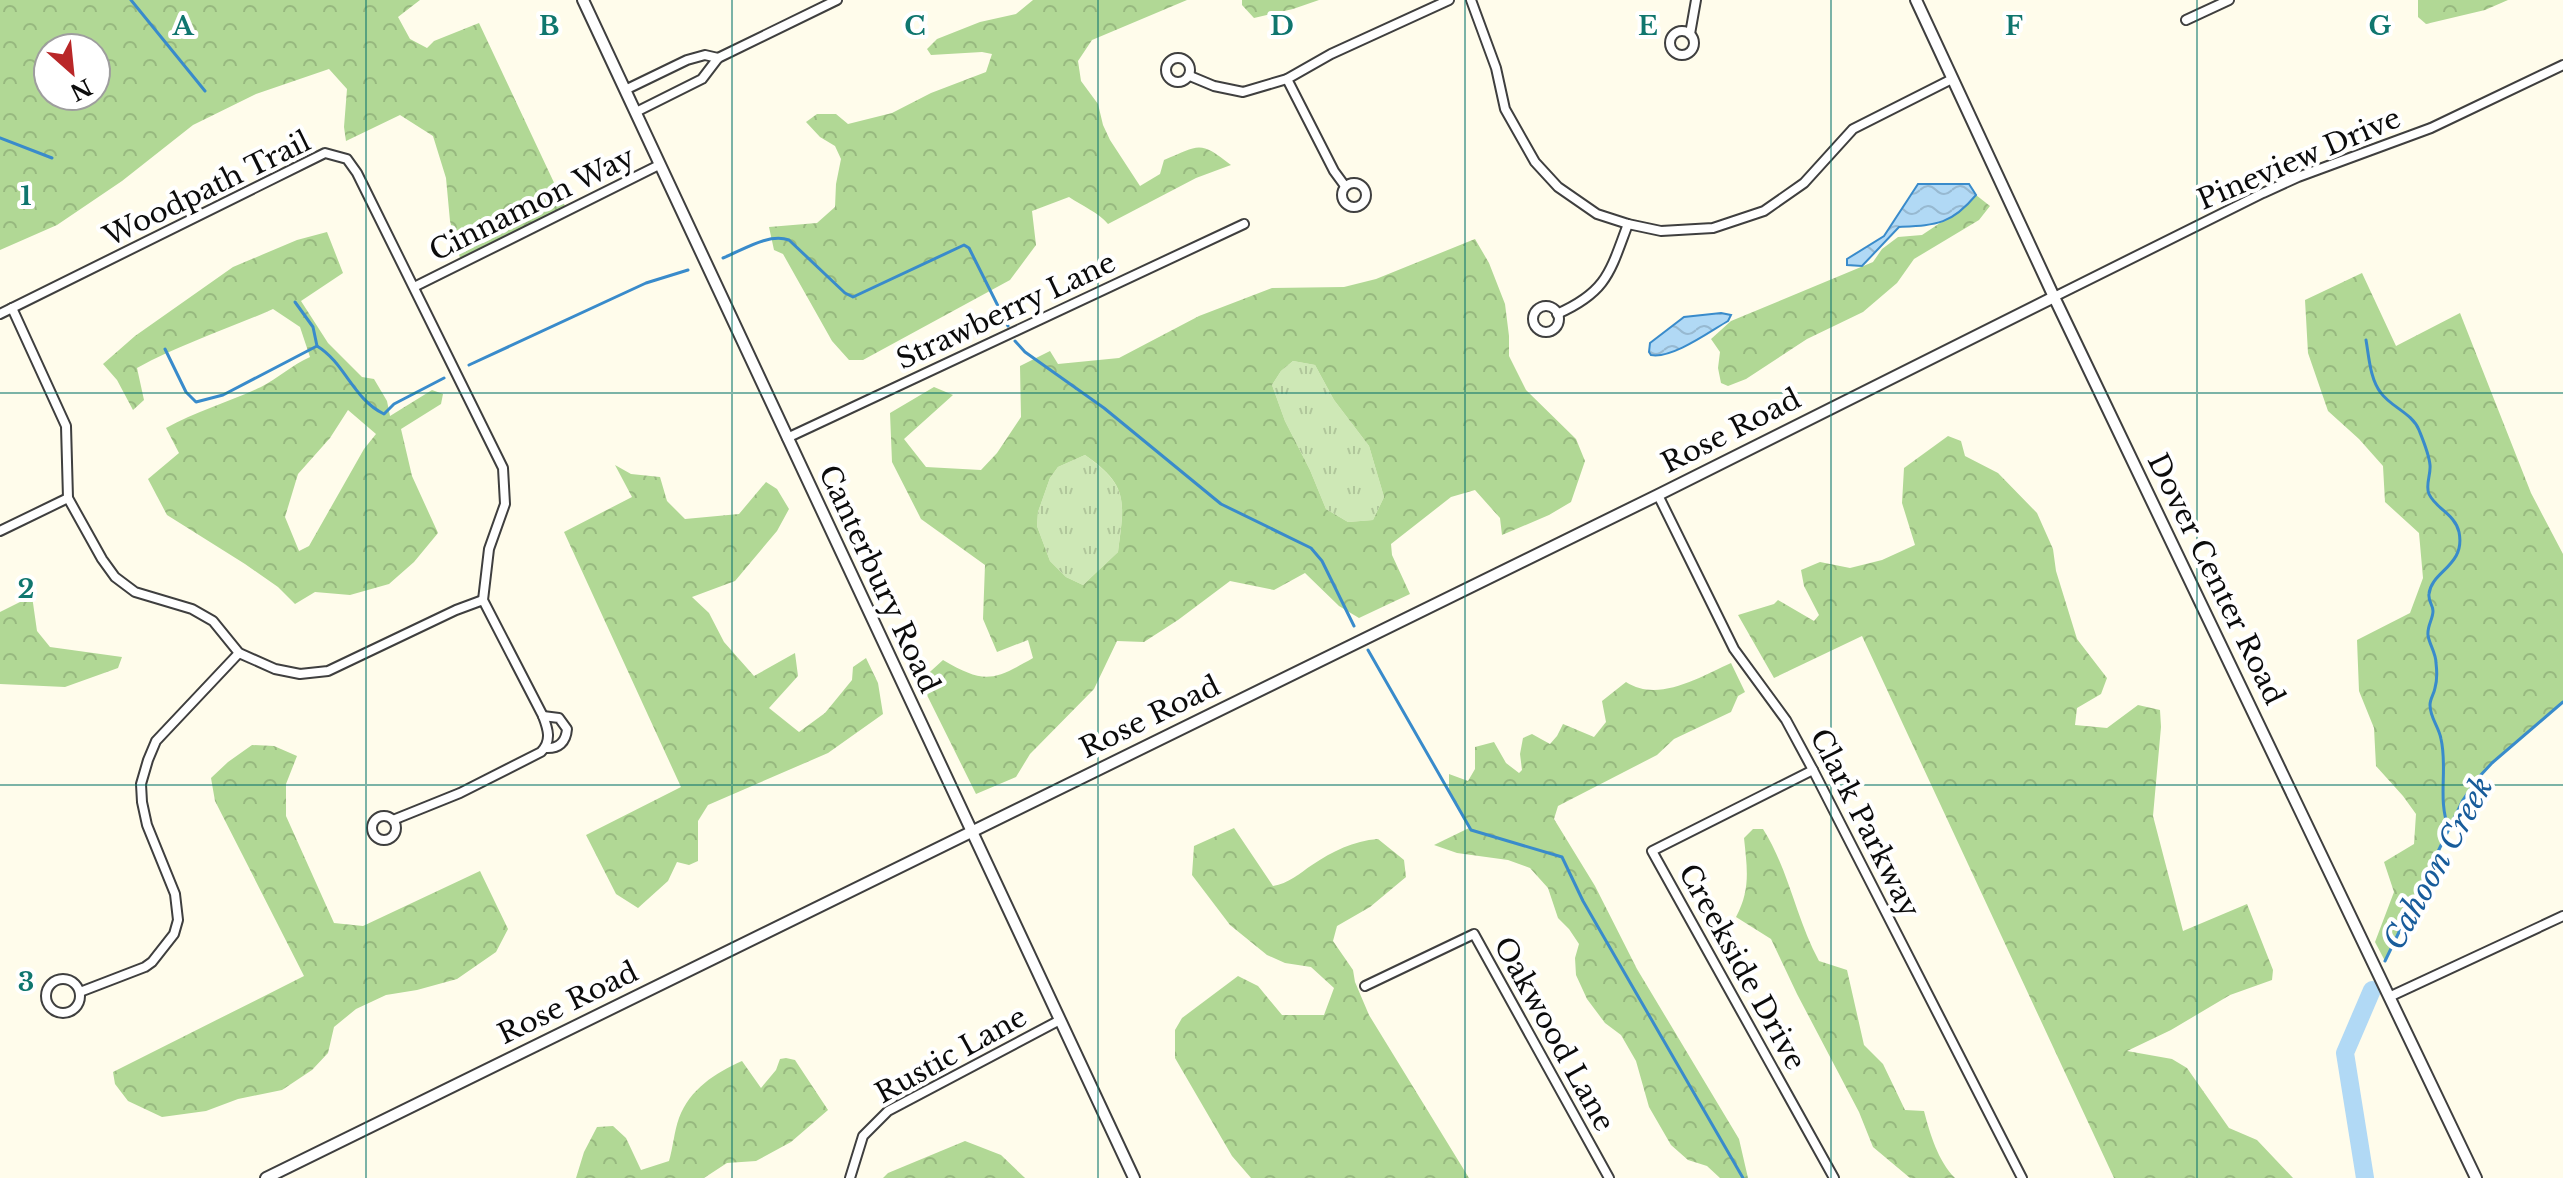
<svg xmlns="http://www.w3.org/2000/svg" width="2563" height="1178" viewBox="0 0 2563 1178" font-family="'Libre Baskerville',serif">
<style>
.grass{fill:url(#grass-tufts)}
.forest{fill:url(#forest-crowns);fill-rule:evenodd}
.water{fill:url(#water-waves);stroke:#398bcb;stroke-width:2}
.lines{fill:none;stroke-linecap:round;stroke-linejoin:round}
.stream{stroke:#398bcb;stroke-width:3}
.river{stroke:#b1d9f5;stroke-width:18}
.minor-casing{stroke:#3f3f3f;stroke-width:12}
.tertiary-casing{stroke:#3f3f3f;stroke-width:14}
.minor{stroke:#fff;stroke-width:8}
.tertiary{stroke:#fff;stroke-width:10}
.grid{fill:none;stroke:#0f766e;stroke-width:2;stroke-opacity:0.55}
.labels{text-anchor:middle;dominant-baseline:central;stroke-width:8;stroke-linejoin:round;paint-order:stroke}
.street-label{font-size:28px;fill:#0c0c0c;stroke:#fff}
.water-label{font-size:30px;font-style:italic;fill:#185c9b;stroke:#fff}
.grid-label{font-size:26px;text-anchor:middle;font-weight:bold;fill:#0f766e;stroke:#fff;stroke-width:8;stroke-linejoin:round;paint-order:stroke}
</style>
<defs>
<pattern id="grass-tufts" width="24" height="20" patternUnits="userSpaceOnUse" patternTransform="scale(2)"><rect width="24" height="20" fill="#cee8b6"/><path d="M3 7l-1-3M5 7V3M7 7l1-3M15 17l-1-3M17 17v-4M19 17l1-3" fill="none" stroke="#b0c69b"/></pattern>
<pattern id="forest-crowns" width="20" height="18" patternUnits="userSpaceOnUse" patternTransform="scale(2)"><rect width="20" height="18" fill="#b1d895"/><path d="M2 6a3 3 0 1 1 6 0M12 15a3 3 0 1 1 6 0" fill="none" stroke="#97b87f"/></pattern>
<pattern id="water-waves" width="16" height="10" patternUnits="userSpaceOnUse" patternTransform="scale(2)"><rect width="16" height="10" fill="#b1d9f5"/><path d="M0 5q4-4 8 0t8 0" fill="none" stroke="#97b9d1"/></pattern>
</defs>
<rect width="100%" height="100%" fill="#fffceb"/>
<!-- grass -->
<g class="grass">
<polygon points="1293,361 1315,365 1334,400 1369,446 1384,497 1373,520 1348,522 1326,509 1310,470 1285,421 1272,385 1281,371"/>
<path d="M1085,455C1130,487 1124,502 1118,552L1083,585L1066,577L1050,561L1037,526L1038,512L1050,478L1058,467Z"/>
</g>
<!-- forest -->
<g class="forest">
<path d="M0,0H420L398,17L410,39L427,48L434,41L479,23L565,206L460,258L450,221L446,178L433,136L400,115L346,141L344,127L347,89L329,69L256,94L193,125L122,181L57,225L0,250ZM48,48H96V96H48Z"/>
<path d="M1033,0H1187L1092,40L1078,61L1081,81L1098,104L1103,125L1110,140L1140,186L1160,174L1164,160C1200,145 1199,140 1231,165L1196,178L1108,224C1098,212 1082,206 1069,197L1032,211L1036,245L1010,280L863,360H849L832,341L783,254L774,250L769,227L817,223L835,207L836,184L841,159L835,146L820,137L806,122L817,114H836L848,124L892,113L931,93L986,72L992,54L982,52L931,55L927,49L937,39L980,22L1016,14Z"/>
<polygon points="1242,0 1319,0 1293,9 1254,18 1242,5"/>
<polygon points="2418,0 2508,0 2485,10 2426,24 2418,17"/>
<polygon points="1976,195 1990,206 1979,220 1914,259 1897,283 1863,312 1807,339 1746,379 1728,386 1721,383 1718,368 1720,352 1711,339 1731,321 1873,262 1882,249 1898,237 1922,235 1967,205"/>
<path d="M327,232L343,273L301,301L328,343L362,377L374,379L387,401L390,416L432,390L443,394L441,404L401,429L412,476L438,533L414,562L389,584L350,595L315,592L295,604L278,587L245,564L167,515L148,479L179,453L166,428C197,411 229,402 261,387C278,378 292,365 310,357L300,327L273,309C228,329 181,344 137,368L144,400L133,410L117,380L103,364L135,336L233,267L297,240ZM348,410L376,434L364,449L309,546L299,551L285,517L298,474L330,438Z"/>
<path d="M1475,239L1489,263L1505,304L1509,336V356L1526,390L1576,439L1585,461L1571,502L1549,515L1502,535L1500,518L1475,490L1451,497L1391,544L1392,555L1410,594L1359,618L1339,606L1305,573L1274,590L1230,581L1178,620L1144,642L1117,641L1094,689L1030,754L1016,777L976,794L920,681L943,660C984,684 993,681 1033,658L1028,640L997,652L983,619L985,565L921,519L892,462L890,413L934,387L953,395L904,439L926,467L981,470L997,453L1021,417L1020,366L1050,351L1058,364L1119,358L1199,316L1272,288L1344,287L1376,279ZM1293,361L1315,365L1334,400L1369,446L1384,497L1373,520L1348,522L1326,509L1310,470L1285,421L1272,385L1281,371ZM1085,455C1130,486 1124,503 1118,552L1083,585L1066,577L1050,561L1037,526L1038,512L1050,478L1058,467Z"/>
<polygon points="2362,273 2396,346 2460,313 2531,493 2563,554 2563,702 2492,763 2478,778 2463,800 2385,961 2375,942 2394,892 2384,862 2414,844 2416,814 2403,796 2376,766 2374,728 2359,691 2357,640 2410,613 2423,578 2419,533 2385,502 2383,466 2359,439 2328,411 2308,353 2305,300"/>
<polygon points="1948,436 1961,441 1965,456 1998,473 2037,513 2053,549 2056,571 2077,639 2107,678 2101,694 2077,708 2075,725 2107,728 2138,705 2160,710 2161,727 2153,816 2183,931 2247,904 2273,970 2272,980 2230,995 2171,1030 2127,1051 2172,1059 2187,1068 2229,1128 2257,1140 2293,1178 2114,1178 1862,636 1774,678 1738,615 1774,604 1778,600 1814,621 1819,615 1804,586 1801,570 1820,562 1850,568 1882,560 1915,545 1902,503 1904,468"/>
<polygon points="615,465 631,474 660,477 667,501 685,519 739,514 766,482 777,489 789,509 777,531 735,581 692,597 709,613 724,642 754,676 795,653 798,676 769,708 799,732 825,713 852,680 853,667 866,658 878,683 883,714 828,753 708,805 698,821 698,861 689,865 677,862 668,881 638,908 616,894 586,835 681,787 564,532 632,497"/>
<polygon points="32,596 37,631 50,647 122,657 118,668 65,687 0,684 0,612"/>
<path d="M1731,663L1745,692L1738,696L1731,712L1674,739L1657,755L1558,806L1554,819L1595,886L1637,969L1739,1139L1748,1178H1720L1707,1166L1688,1160L1671,1145L1649,1107L1636,1061L1621,1035L1605,1023L1587,999L1576,975L1575,958L1579,944L1569,929L1558,918L1548,888L1530,868L1508,860L1457,853L1434,845L1469,828L1449,793V774L1468,781L1475,769V747L1494,742L1506,763L1519,773L1522,770L1520,754L1523,738L1532,734L1550,744L1557,736L1563,724L1594,737L1606,722L1602,701L1626,682C1658,703 1700,677 1731,663Z"/>
<polygon points="252,745 274,746 297,756 286,784 286,816 334,923 363,926 480,871 508,929 496,952 457,979 417,990 386,995 356,1009 334,1027 328,1053 312,1070 282,1090 238,1099 206,1111 162,1117 128,1101 115,1084 113,1072 304,976 215,801 211,778 228,762"/>
<path d="M1234,828L1273,886C1288,884 1300,873 1312,865C1333,851 1353,841 1378,839L1404,860L1406,877L1370,907L1337,926L1333,941L1353,970L1355,982L1369,1015L1469,1178H1251L1232,1156L1175,1058V1030L1182,1018L1238,976L1258,986L1282,1015H1324L1334,988L1311,967L1285,963L1267,955L1230,925L1192,875L1194,846Z"/>
<path d="M1753,829H1763C1789,870 1796,919 1819,961L1847,970L1864,1045L1883,1064L1905,1110L1924,1111C1930,1134 1938,1161 1955,1178H1910L1873,1147L1859,1112L1797,994L1771,939L1736,917C1751,889 1747,868 1744,838Z"/>
<path d="M786,1058L795,1060L828,1110L791,1142L756,1161L727,1163L704,1178H576L584,1152L597,1127L613,1126L626,1138L641,1170L669,1161C673,1148 674,1132 679,1118C690,1089 715,1073 742,1061L761,1088L776,1070L780,1059Z"/>
<polygon points="965,1141 1001,1155 1025,1178 883,1178 888,1173"/>
</g>
<!-- water -->
<g class="water">
<path d="M1918,184H1969L1976,195C1951,225 1936,225 1899,227L1862,266L1847,265V259L1884,236Z"/>
<path d="M1721,313L1731,315L1728,321C1709,332 1672,359 1651,355L1649,352L1650,343L1684,317Z"/>
</g>
<g class="lines">
<!-- stream -->
<g class="stream">
<polyline points="131,0 205,91"/>
<polyline points="0,138 52,158"/>
<path d="M723,258C743,250 768,233 789,240L845,293L853,297L964,245L969,248L1008,326"/>
<polyline points="295,302 313,327 317,346"/>
<path d="M2366,340C2369,357 2370,379 2381,393C2391,407 2412,413 2419,430C2423,440 2429,454 2430,465C2431,475 2425,485 2429,494C2436,509 2455,514 2459,532C2466,566 2431,571 2429,594C2428,601 2433,605 2433,611C2433,619 2427,626 2428,635C2429,644 2436,653 2436,663C2437,671 2437,681 2435,688C2434,694 2430,699 2430,705C2430,718 2439,727 2441,739C2448,769 2437,800 2449,829"/>
<polyline points="1015,341 1025,352 1104,408 1221,504 1311,548 1322,561 1354,626"/>
<path d="M165,349L186,392L196,402L223,395L317,346C345,363 353,399 384,414L394,404L444,378"/>
<polyline points="469,365 646,283 688,270"/>
<polyline points="1368,650 1471,830 1562,857 1583,901 1743,1178"/>
<polyline points="2385,961 2463,800 2478,778 2492,763 2563,702"/>
</g>
<!-- river -->
<polyline class="river" points="2365,1178 2345,1053 2372,990"/>
<!-- minor casing -->
<g class="minor-casing">
<g id="minor">
<polyline points="1471,0 1496,68 1505,109 1535,162 1558,187 1597,214 1628,224 1661,231 1713,228 1764,211 1804,183 1853,129 1952,79"/>
<polyline points="2186,20 2229,0"/>
<circle cx="1682" cy="43" r="12"/>
<polyline points="1690,34 1696,0"/>
<circle cx="1178" cy="70" r="12"/>
<polyline points="1190,76 1214,86 1243,92 1287,79 1331,54 1449,0"/>
<polyline points="1287,79 1334,171 1345,186"/>
<polyline points="625,90 687,60 705,55 718,58"/>
<polyline points="636,112 702,79 718,58 837,0"/>
<circle cx="1354" cy="195" r="12"/>
<polyline points="414,287 659,165"/>
<polyline points="2054,297 2263,193 2298,177 2431,128 2563,65"/>
<circle cx="1546" cy="319" r="13"/>
<polyline points="12,308 66,426 68,498 102,559 115,577 135,592 192,609 213,621 239,653 275,669 300,674 328,671 456,610 483,600"/>
<path d="M0,314L325,153L347,159L357,173L503,468L505,504L489,549L483,600L543,716C548,729 552,741 541,752L460,793L393,820"/>
<path d="M1557,314C1607,292 1610,272 1628,224"/>
<polyline points="787,438 1244,224"/>
<polyline points="1658,495 1734,649 1786,720 1813,770 2022,1178"/>
<polyline points="0,531 68,498"/>
<path d="M543,716L559,718L567,729C566,742 559,749 545,748"/>
<polyline points="1813,770 1652,851 1834,1178"/>
<circle cx="384" cy="828" r="12"/>
<circle cx="63" cy="996" r="17"/>
<polyline points="1365,986 1474,934 1609,1178"/>
<polyline points="80,992 145,967 152,962 174,934 178,920 175,894 147,825 142,802 141,784 148,760 156,741 239,653"/>
<polyline points="2389,997 2563,916"/>
<polyline points="850,1178 863,1136 888,1111 1060,1020"/>
</g>
</g>
<!-- tertiary casing -->
<g class="tertiary-casing">
<g id="tertiary">
<polyline points="583,0 1134,1178"/>
<polyline points="1916,0 2054,297 2476,1178"/>
<polyline points="266,1178 1658,495 2054,297"/>
</g>
</g>
<!-- minor -->
<use href="#minor" class="minor"/>
<!-- tertiary -->
<use href="#tertiary" class="tertiary"/>
</g>
<!-- grid -->
<path class="grid" d="M366,0V1178M732,0V1178M1098,0V1178M1465,0V1178M1831,0V1178M2197,0V1178M0,393H2563M0,785H2563"/>
<g class="labels">
<!-- street labels -->
<g class="street-label">
<text transform="translate(2299 159) rotate(-23)">Pineview Drive</text>
<text transform="translate(207 189) rotate(-26)">Woodpath Trail</text>
<text transform="translate(532 204) rotate(-26)">Cinnamon Way</text>
<text transform="translate(1006 311) rotate(-25)">Strawberry Lane</text>
<text transform="translate(1731 431) rotate(-27)">Rose Road</text>
<text transform="translate(879 579) rotate(65)">Canterbury Road</text>
<text transform="translate(2216 579) rotate(64)">Dover Center Road</text>
<text transform="translate(1150 717) rotate(-26)">Rose Road</text>
<text transform="translate(1865 823) rotate(63)">Clark Parkway</text>
<text transform="translate(1742 967) rotate(61)">Creekside Drive</text>
<text transform="translate(568 1003) rotate(-26)">Rose Road</text>
<text transform="translate(1554 1034) rotate(61)">Oakwood Lane</text>
<text transform="translate(951 1055) rotate(-29)">Rustic Lane</text>
</g>
<!-- water labels -->
<g class="water-label">
<text transform="translate(2438 863) rotate(-61)">Cahoon Creek</text>
</g>
</g>
<g class="grid-label">
<text x="183" y="35">A</text>
<text x="549" y="35">B</text>
<text x="915" y="35">C</text>
<text x="1282" y="35">D</text>
<text x="1648" y="35">E</text>
<text x="2014" y="35">F</text>
<text x="2380" y="35">G</text>
<text x="26" y="205">1</text>
<text x="26" y="598">2</text>
<text x="26" y="991">3</text>
</g>
<!-- north arrow -->
<g transform="translate(72 72) rotate(153)"><circle r="38" fill="#ffffff" stroke="#9e9e9e" stroke-width="2"/>
<path d="M0-6L14 30L0 20L-14 30Z" fill="#b92728"/>
<text y="-12" font-size="22" font-weight="bold" text-anchor="middle" fill="#0c0c0c">N</text>
</g>
</svg>
